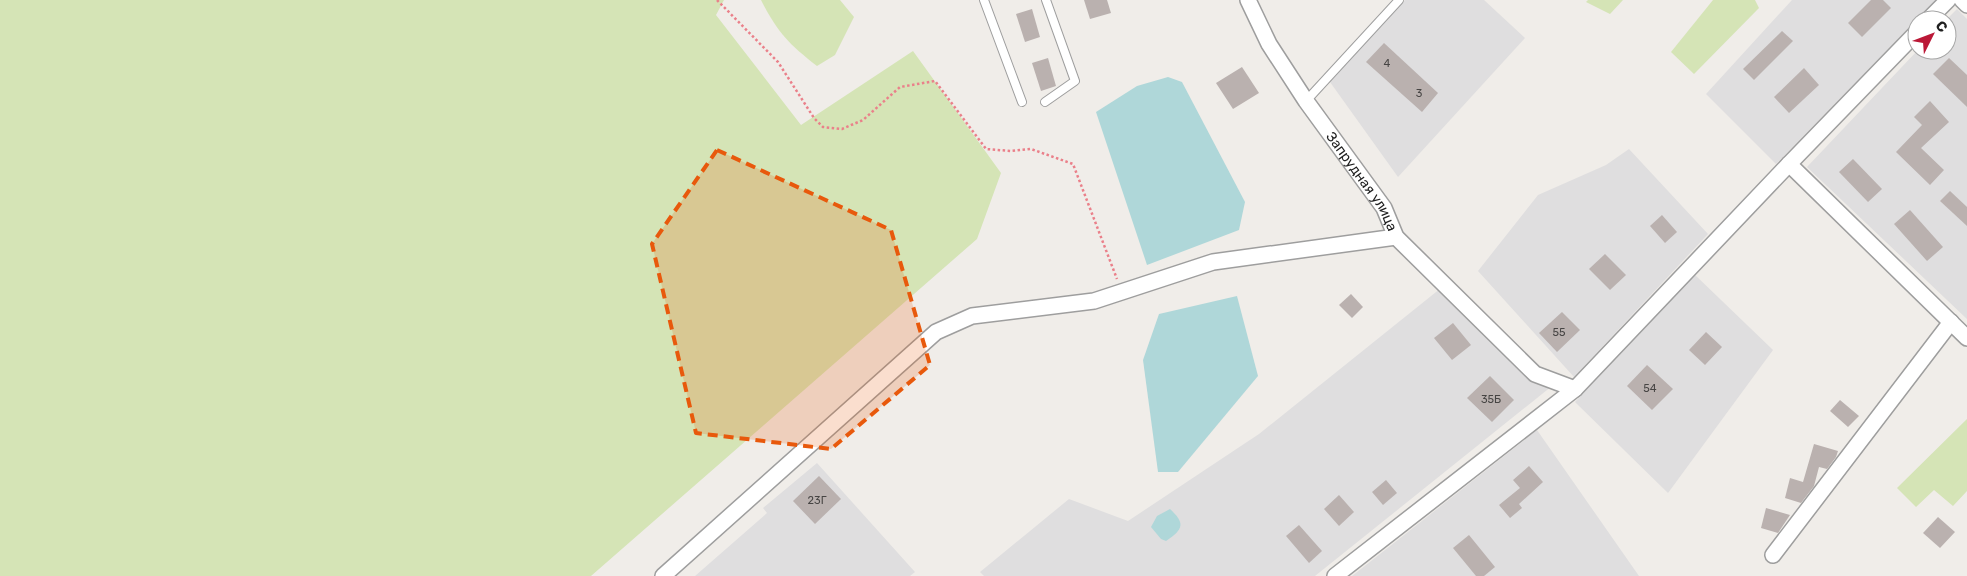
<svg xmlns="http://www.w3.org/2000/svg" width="1967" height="576" viewBox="0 0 1967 576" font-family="Rubik,sans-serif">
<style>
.residential{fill:#dfdedf}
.grass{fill:#d5e4b6}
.water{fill:#afd7d9}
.building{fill:#bab1af}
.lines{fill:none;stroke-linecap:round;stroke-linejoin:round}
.service-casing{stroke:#9e9e9e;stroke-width:10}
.minor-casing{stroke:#9e9e9e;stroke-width:18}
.path{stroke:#ea808a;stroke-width:2.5;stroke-dasharray:2.5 2.5;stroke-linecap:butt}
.service{stroke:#fff;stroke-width:8}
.minor{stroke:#fff;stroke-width:15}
.marked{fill:#e8590c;fill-opacity:0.2;stroke:#e8590c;stroke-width:4;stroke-dasharray:10 6;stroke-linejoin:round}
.labels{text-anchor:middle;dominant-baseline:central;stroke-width:5;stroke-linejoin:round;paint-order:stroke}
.number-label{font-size:11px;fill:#474544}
.street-label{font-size:14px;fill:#212121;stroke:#fff}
</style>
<rect width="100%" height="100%" fill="#f0ede9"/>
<!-- residential -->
<g class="residential">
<polygon points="1405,0 1484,0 1525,38 1398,177 1330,82"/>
<polygon points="1792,0 1936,0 1776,164 1706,94"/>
<polygon points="1957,9 1967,19 1967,319 1807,167 1918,50 1947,50 1946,20"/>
<polygon points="1629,149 1708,234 1574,377 1478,271 1538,195 1606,165"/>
<polygon points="1694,274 1773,350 1668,493 1575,402"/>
<polygon points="1451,280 1552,386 1315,576 984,576 980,572 1069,499 1128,521 1259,434"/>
<polygon points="1537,430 1639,576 1352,576 1399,539"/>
<polygon points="817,463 915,572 910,576 695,576 767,513 763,508"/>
</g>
<!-- grass -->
<g class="grass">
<polygon points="0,0 724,0 716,15 801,125 913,51 1001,173 977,239 591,576 0,576"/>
<path d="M761,0H840L854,17L835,55L817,66C789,44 778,33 761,0Z"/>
<polygon points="1588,0 1623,0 1610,14 1586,2"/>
<polygon points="1713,0 1755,0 1759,8 1694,74 1671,52"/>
<polygon points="1967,419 1967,491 1953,506 1934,490 1916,507 1897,488"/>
</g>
<!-- water -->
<g class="water">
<polygon points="1168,77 1182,82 1245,202 1239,230 1147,265 1096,112 1137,86"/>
<polygon points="1237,296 1258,376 1178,472 1158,472 1143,360 1159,314"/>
<path d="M1170,509C1185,523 1184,529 1166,541L1161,539L1151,527L1157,516Z"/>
</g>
<!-- building -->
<g class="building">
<polygon points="1084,0 1107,0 1111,13 1090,19"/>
<polygon points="1871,0 1883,0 1891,8 1862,37 1848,23"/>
<polygon points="1032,9 1040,37 1025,42 1016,14"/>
<polygon points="1782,31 1793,41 1754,80 1743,69"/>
<polygon points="1384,43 1438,93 1422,112 1366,62"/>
<polygon points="1048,58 1056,86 1041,91 1032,63"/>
<polygon points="1949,58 1967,75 1967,107 1933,74"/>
<polygon points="1242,67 1259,93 1233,109 1216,83"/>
<polygon points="1804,68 1819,85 1789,113 1774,97"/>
<polygon points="1930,101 1949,122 1921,148 1944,170 1930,185 1896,152 1922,125 1914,117"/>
<polygon points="1853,159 1882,189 1868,202 1839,172"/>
<polygon points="1950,191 1967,207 1967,226 1940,201"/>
<polygon points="1910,210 1943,247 1927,261 1894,224"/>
<polygon points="1662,215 1677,232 1665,243 1650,226"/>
<polygon points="1605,254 1626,275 1610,290 1589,269"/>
<polygon points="1351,294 1363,307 1352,318 1339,305"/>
<polygon points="1562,312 1580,330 1557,352 1539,333"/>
<polygon points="1453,323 1471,345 1452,360 1434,338"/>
<polygon points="1706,332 1722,347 1705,365 1689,350"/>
<polygon points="1647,365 1673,389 1652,410 1627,386"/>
<polygon points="1490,376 1514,400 1492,422 1467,398"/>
<polygon points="1840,400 1859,416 1848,427 1830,411"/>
<polygon points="1814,444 1838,451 1836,457 1827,469 1819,467 1814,486 1801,503 1785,498 1790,478 1803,482"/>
<polygon points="1529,466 1543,482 1519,504 1522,508 1510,518 1499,505 1520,488 1513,480"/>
<polygon points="819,476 841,499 815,524 793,501"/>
<polygon points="1386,480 1397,493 1383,505 1372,492"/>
<polygon points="1339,495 1354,512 1339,526 1324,509"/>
<polygon points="1766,508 1790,515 1778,533 1761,528"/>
<polygon points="1938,517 1955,532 1940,548 1923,533"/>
<polygon points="1299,525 1322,551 1309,563 1286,536"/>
<polygon points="1469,535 1495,567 1484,576 1476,576 1453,548"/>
</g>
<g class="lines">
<!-- service casing -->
<g class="service-casing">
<g id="service">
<polyline points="984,0 1022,102"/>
<polyline points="1306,101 1399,0"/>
<polyline points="1045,102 1075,81 1046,0"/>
</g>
</g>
<!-- minor casing -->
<g class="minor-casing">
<g id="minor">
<path id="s1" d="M1248,0L1269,44L1306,101L1384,208L1396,237L1535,374L1575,389"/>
<polyline points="1962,0 1967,5"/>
<polyline points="1928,20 1948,0"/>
<polyline points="1789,164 1917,32"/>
<polyline points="1773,555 1951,322"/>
<polyline points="663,576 936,332 972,316 1094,301 1213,262 1396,237"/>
<polyline points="1335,576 1575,389 1789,164 1967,338"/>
</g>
</g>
<!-- path -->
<polyline class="path" points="717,0 778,62 814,118 823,127 842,129 863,120 900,87 935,81 986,149 1011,151 1031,149 1073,164 1117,279"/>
<!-- service -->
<use href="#service" class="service"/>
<!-- minor -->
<use href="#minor" class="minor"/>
</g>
<!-- marked area -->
<path class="marked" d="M717,150L891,230L930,365L831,449L696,433L652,244Z"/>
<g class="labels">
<!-- number labels -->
<g class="number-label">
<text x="1387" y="63">4</text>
<text x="1419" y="93">3</text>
<text x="1559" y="332">55</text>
<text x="1650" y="388">54</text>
<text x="1491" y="399">35Б</text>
<text x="817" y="500">23Г</text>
</g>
<!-- street labels -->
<g class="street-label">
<text stroke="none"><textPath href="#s1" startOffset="215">Запрудная улица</textPath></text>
</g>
</g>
<!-- north arrow -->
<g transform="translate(1932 35) rotate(48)"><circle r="24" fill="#ffffff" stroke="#a6a6a6"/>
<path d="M0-4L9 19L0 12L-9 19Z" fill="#bb1837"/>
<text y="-8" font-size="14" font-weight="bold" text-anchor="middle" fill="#212121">С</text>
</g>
</svg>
